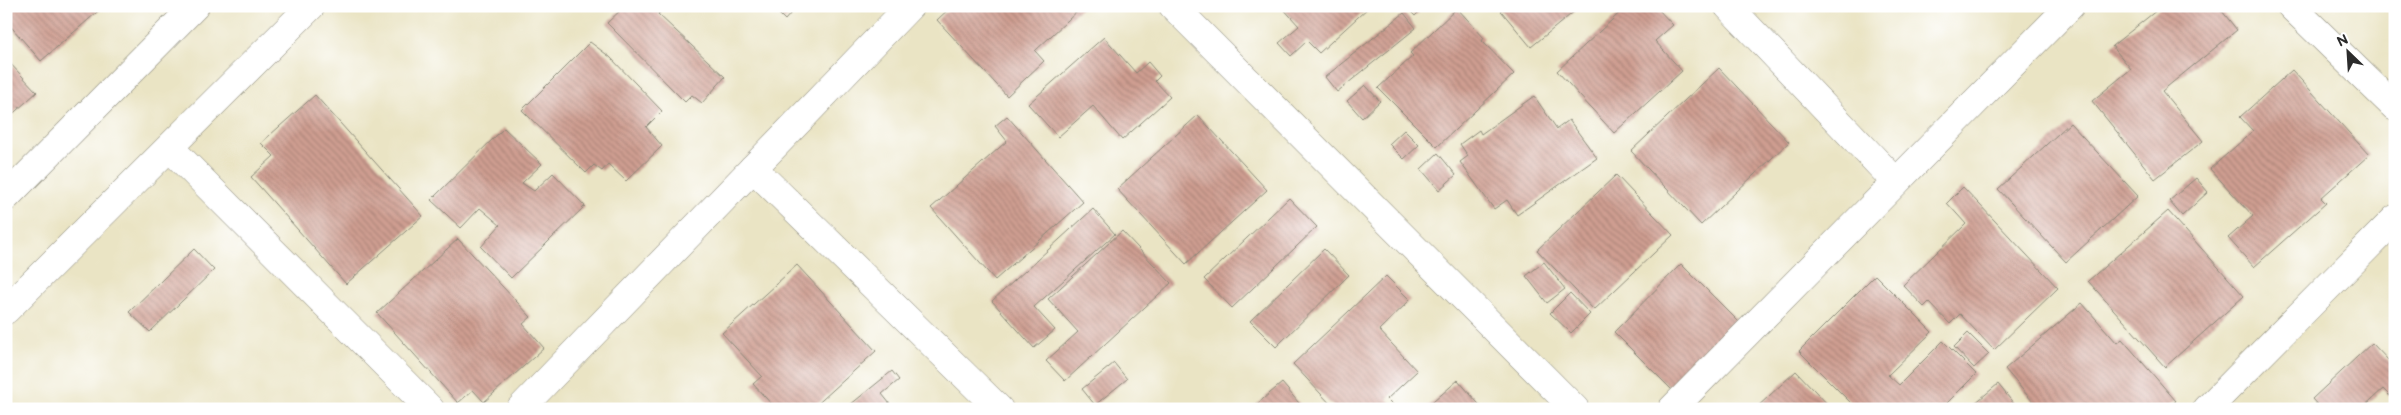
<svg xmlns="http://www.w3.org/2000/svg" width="2401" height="415" viewBox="0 0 2401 415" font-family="'Balsamiq Sans',sans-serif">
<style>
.building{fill:url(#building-back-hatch)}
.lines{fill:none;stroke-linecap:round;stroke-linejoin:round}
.minor-casing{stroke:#8a8878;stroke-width:29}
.minor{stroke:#fff;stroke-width:28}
</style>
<defs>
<pattern id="building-back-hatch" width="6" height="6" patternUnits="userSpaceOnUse" patternTransform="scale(1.25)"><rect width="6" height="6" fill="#cf9e91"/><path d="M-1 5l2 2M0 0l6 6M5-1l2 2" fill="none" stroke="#a88177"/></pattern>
</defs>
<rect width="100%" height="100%" fill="#fff"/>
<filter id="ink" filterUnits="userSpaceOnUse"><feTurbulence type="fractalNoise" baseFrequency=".02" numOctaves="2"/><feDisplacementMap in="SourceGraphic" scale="10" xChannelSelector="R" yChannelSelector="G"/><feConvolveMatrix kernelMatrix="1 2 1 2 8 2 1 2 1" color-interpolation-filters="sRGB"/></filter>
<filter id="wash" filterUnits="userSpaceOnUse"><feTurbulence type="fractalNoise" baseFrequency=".0096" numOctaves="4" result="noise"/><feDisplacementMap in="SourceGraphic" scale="20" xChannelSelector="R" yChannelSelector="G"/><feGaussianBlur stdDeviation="1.12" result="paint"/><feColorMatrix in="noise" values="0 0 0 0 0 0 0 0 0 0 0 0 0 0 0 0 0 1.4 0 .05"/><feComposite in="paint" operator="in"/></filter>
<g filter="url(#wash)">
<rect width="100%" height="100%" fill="#eae4c4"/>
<g id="blocks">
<!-- building -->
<g class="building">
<polygon points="6,6 104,6 41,61 6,21"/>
<polygon points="625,6 667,6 658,14 725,77 702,103 692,95 685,102 607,23"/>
<polygon points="771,6 797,6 785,20"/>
<polygon points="952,6 1083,6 1035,51 1044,61 1007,96 937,20"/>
<polygon points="1281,6 1370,6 1319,53 1307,41 1291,56 1279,43 1299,26"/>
<polygon points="1405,6 1425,6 1415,16"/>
<polygon points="1497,6 1581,6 1531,47"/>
<polygon points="1627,6 1655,6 1673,25 1655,41 1682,71 1614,133 1557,71"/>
<polygon points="2162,6 2218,6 2237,30 2162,91 2203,141 2155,179 2092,101 2131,69 2112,46"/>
<polygon points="1457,8 1484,38 1482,41 1514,74 1437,147 1378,88 1413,56 1410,53"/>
<polygon points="1404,13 1416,28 1337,92 1325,77"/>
<polygon points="1104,37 1136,73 1148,62 1160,76 1155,81 1170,97 1122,140 1093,106 1058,137 1028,104"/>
<polygon points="590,42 610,57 662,111 646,127 662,146 626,181 608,164 602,171 594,165 586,173 522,110"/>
<polygon points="6,59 37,92 6,120"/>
<polygon points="1719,68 1789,142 1701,225 1631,151"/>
<polygon points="2292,70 2369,155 2321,198 2326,203 2254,267 2228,238 2253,216 2210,169 2253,131 2240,117"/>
<polygon points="1365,85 1380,101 1362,118 1347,101"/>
<polygon points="315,95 423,216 346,284 251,177 274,156 261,143"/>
<polygon points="1534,96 1557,129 1569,120 1597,158 1517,215 1507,200 1494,209 1460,162 1468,156 1460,144 1479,130 1481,134"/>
<polygon points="1198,115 1267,190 1186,264 1117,189"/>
<polygon points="1007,116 1083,202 995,280 931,208 1007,141 995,126"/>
<polygon points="2070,123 2138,196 2066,262 1998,189"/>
<polygon points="504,128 542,164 522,183 534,191 553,173 585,206 511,278 481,247 500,225 480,208 461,228 431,200"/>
<polygon points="1404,130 1419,145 1404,159 1389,144"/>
<polygon points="1438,153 1456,175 1439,190 1421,169"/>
<polygon points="1616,175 1673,235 1594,310 1537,250"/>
<polygon points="2196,178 2208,192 2182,216 2169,201"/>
<polygon points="1963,187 2058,288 1994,350 1960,314 1950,324 1929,302 1924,307 1903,285 1966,224 1947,203"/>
<polygon points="1289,198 1317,227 1232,308 1204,279"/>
<polygon points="1093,209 1115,234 1034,307 1055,330 1034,348 992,301"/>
<polygon points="2168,211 2244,296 2165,367 2088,281"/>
<polygon points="1122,231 1171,283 1065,381 1046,361 1078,332 1048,299"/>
<polygon points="458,239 531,317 523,324 544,348 484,402 473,390 458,403 377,313"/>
<polygon points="194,249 214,270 150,332 129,312"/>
<polygon points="1324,249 1349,275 1276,347 1250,321"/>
<polygon points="1544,262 1565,289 1547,303 1526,276"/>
<polygon points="1681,264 1739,322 1672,390 1614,332"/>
<polygon points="797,265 876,351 812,409 776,409 753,384 762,376 722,333"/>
<polygon points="1875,275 1932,332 1888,375 1899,385 1943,341 1976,374 1941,409 1857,409 1799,351"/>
<polygon points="1386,276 1410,300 1379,330 1417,371 1387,399 1397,409 1335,409 1293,364"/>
<polygon points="1570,293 1590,314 1571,333 1550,313"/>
<polygon points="2082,303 2117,343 2122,339 2176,401 2166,409 2039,409 2005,369"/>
<polygon points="1968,333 1989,354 1974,368 1954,347"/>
<polygon points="2372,343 2390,362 2395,358 2395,401 2383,389 2361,409 2321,409 2312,399"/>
<polygon points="1114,363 1127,379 1095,405 1082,389"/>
<polygon points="892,371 899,380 882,394 894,409 845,409"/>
<polygon points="1796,371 1832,409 1755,409"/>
<polygon points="1458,380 1483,409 1425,409"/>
<polygon points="1282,383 1304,409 1251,409"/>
<polygon points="1998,384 2018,409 1968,409"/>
</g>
</g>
</g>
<g filter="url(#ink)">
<use href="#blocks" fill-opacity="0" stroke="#8a8878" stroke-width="1"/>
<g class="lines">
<!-- minor casing -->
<g class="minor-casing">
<g id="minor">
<polyline points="1173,6 1575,409"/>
<polyline points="1728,6 1896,182"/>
<polyline points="2291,6 2395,107"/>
<polyline points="170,148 430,409"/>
<polyline points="753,168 999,409"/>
<polyline points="6,197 195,6"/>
<polyline points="6,310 311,6"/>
<polyline points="520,409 910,6"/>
<polyline points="1672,409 2070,6"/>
<polyline points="2207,409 2395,219"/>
</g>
</g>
<!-- minor -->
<use href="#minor" class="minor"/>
</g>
</g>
<!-- margin -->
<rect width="2401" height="415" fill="none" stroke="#fff" stroke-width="25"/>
<!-- north arrow -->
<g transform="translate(2348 52) rotate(335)" stroke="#ffffff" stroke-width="4" paint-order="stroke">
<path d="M0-4L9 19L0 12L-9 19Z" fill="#2b2b2b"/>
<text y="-8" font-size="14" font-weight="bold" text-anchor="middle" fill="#2b2b2b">N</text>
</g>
</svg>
